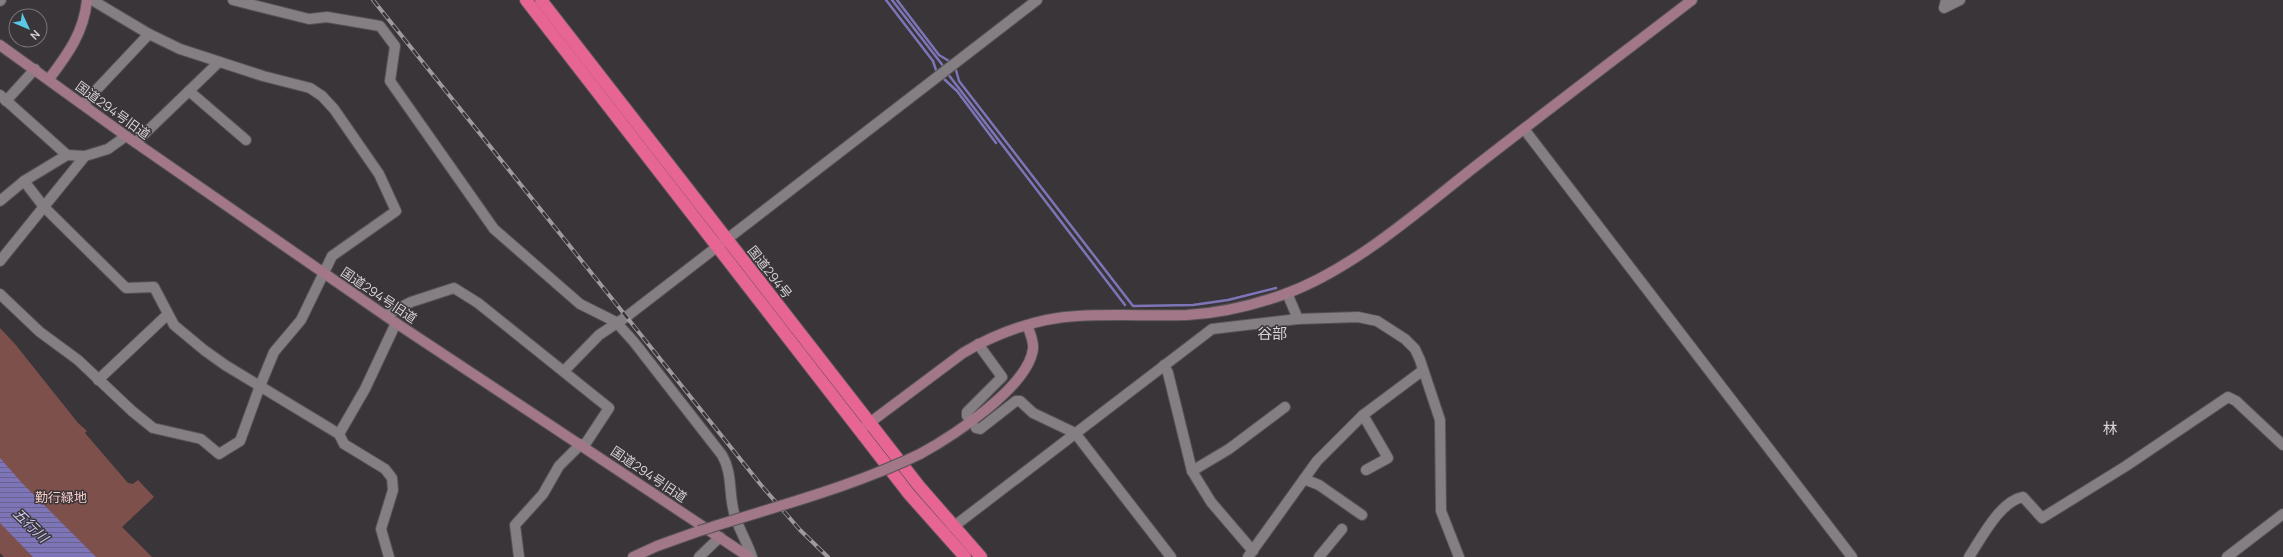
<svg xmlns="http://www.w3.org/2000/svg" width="2283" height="557" viewBox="0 0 2283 557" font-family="Manrope,'Noto Sans JP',sans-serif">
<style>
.green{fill:#7e504c}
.water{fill:url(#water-rules)}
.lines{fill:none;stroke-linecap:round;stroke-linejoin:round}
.stream{stroke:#7d75b7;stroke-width:2.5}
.street-casing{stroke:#575256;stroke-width:12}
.secondary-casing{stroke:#575256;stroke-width:12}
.highway-casing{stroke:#575256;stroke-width:14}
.street{stroke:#857f83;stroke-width:10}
.secondary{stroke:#a27788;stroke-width:10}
.highway{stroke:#e76592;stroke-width:12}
.rail-casing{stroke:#9f9a9d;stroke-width:4}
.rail{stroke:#3a3538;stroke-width:2.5;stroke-dasharray:8;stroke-linecap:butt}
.secondary-bridge-casing{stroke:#575256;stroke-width:12;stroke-linecap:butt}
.secondary-bridge{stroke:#a27788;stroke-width:10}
.labels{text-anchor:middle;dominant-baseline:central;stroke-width:3;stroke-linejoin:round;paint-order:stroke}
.street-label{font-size:13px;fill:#d5d1d4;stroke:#3a3538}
.park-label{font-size:13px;fill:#f8cac6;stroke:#3a3538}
.water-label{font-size:14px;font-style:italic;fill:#cecbf1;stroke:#3a3538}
.quarter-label{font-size:15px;fill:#d5d1d4;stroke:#3a3538}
</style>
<defs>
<pattern id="water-rules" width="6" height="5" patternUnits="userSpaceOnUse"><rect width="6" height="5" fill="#7d75b7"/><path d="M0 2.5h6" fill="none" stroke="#68628d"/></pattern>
</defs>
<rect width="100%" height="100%" fill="#3a3538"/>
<!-- green -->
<polygon class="green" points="0,328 15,344 78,423 87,431 85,433 128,483 133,484 138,480 154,497 122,527 152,557 4,557 0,553"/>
<!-- water -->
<polygon class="water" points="0,458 22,483 96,557 33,557 0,523"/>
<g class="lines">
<!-- stream -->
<g class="stream">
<polyline points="886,0 933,61 936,70"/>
<polyline points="892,0 944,67"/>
<polyline points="897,0 939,55 949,61"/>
<polyline points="956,70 959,81 1133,306 1193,305 1228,300 1276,288"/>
<polyline points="948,74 1125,305"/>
<polyline points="944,79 957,91 996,143"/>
</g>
<!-- street casing -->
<g class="street-casing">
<g id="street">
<path d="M233,0L309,19L327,17L380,26L395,46L390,81L494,229L580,304L616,322L634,342L722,455C732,472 729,490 733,508C735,523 747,541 752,557"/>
<polyline points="1946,0 1944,8 1960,0"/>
<polyline points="0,1 1,0"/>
<polyline points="189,91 246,140"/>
<polyline points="0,95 67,155"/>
<polyline points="6,101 35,69"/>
<polyline points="83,104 149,34"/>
<polyline points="1524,129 1852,557"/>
<polyline points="136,142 219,62"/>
<polyline points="24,181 44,207 126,288 154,287 174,325 204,350 225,365 339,434 344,444 385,469 392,478 393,490 381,529 389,557"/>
<polyline points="0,201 24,181 67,155 85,156 108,149 126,136"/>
<polyline points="0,261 85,156"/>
<polyline points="1287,293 1298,319"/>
<polyline points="0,294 40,332 78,360 132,411 153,428 201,439 219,454 240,441 260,386 274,352 301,320 332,256 396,211 379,174 334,109 322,96 310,88 263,76 180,49 149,34 92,0"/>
<polyline points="386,315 411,302 454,288 478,303 609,408 584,446"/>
<polyline points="1164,365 1168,373 1192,471 1211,502 1253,551"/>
<polyline points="564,371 599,335 626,317 1037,0"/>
<polyline points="98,380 167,315"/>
<polyline points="1363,415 1388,458 1366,470"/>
<polyline points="967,416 967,412 1002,377 978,344"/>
<polyline points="976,428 980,429 1016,401 1020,401 1033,413 1075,433 1171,557"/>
<polyline points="339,434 365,389 396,323"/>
<polyline points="1192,471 1229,449 1285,407"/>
<polyline points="1304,479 1319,485 1362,515"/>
<polyline points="953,527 1212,329 1298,319 1358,317 1377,321 1405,339 1415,349 1420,360 1440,420 1441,511 1459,557"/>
<polyline points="519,557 515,525 543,494 559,466 581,444"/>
<polyline points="699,557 720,537"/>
<polyline points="1248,557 1317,461 1363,415 1422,371"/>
<polyline points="1319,557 1342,529"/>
<path d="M1969,557C1981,539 2000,501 2023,497L2042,518L2126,466L2228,397L2236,401L2283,445"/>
<polyline points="2227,557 2283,514"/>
</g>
</g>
<!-- secondary casing -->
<g class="secondary-casing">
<g id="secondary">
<polyline points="0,45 126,136 396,323 749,557"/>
<path d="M49,79C68,54 84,32 87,0"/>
<path d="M864,427L963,353C996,333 1038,318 1077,316C1114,314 1150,316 1187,315C1220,313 1254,305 1285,294C1353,269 1416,213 1472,169C1545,112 1619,56 1692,0"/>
<path d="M920,454C953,436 1028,387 1033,349C1034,341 1030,333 1027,325"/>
<polyline points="633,557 657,546 699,531"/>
</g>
</g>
<!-- highway casing -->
<g class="highway-casing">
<g id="highway">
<polyline points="526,0 909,494 965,557"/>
<polyline points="541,0 919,486 981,557"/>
</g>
</g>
<!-- street -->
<use href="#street" class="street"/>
<!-- secondary -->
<use href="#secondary" class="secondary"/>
<!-- highway -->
<use href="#highway" class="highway"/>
<!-- rail casing -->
<g class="rail-casing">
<polyline id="rail" points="373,0 761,485 800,530 828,557"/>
</g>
<!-- rail -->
<use href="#rail" class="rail"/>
<!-- secondary-bridge casing -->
<g class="secondary-bridge-casing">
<path id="secondary-bridge" d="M699,531C773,507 850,488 920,454"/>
</g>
<!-- secondary-bridge -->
<use href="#secondary-bridge" class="secondary-bridge"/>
</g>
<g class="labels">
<!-- street labels -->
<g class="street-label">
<text transform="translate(113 110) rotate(36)">国道294号旧道</text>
<text transform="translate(770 272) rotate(52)">国道294号</text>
<text transform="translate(379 295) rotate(34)">国道294号旧道</text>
<text transform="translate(649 474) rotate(34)">国道294号旧道</text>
</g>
<!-- park labels -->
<g class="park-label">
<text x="61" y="497">勤行緑地</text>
</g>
<!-- water labels -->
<g class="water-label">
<text transform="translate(31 525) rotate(44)">五行川</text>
</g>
<!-- quarter labels -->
<g class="quarter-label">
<text x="1272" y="333">谷部</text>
<text x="2110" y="428">林</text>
</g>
</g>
<!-- north arrow -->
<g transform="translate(28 28) rotate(134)"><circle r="19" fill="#3a3538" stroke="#787376"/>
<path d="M0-3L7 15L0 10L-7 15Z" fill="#59c8e4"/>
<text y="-6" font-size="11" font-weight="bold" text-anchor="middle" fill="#d5d1d4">N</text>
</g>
</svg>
